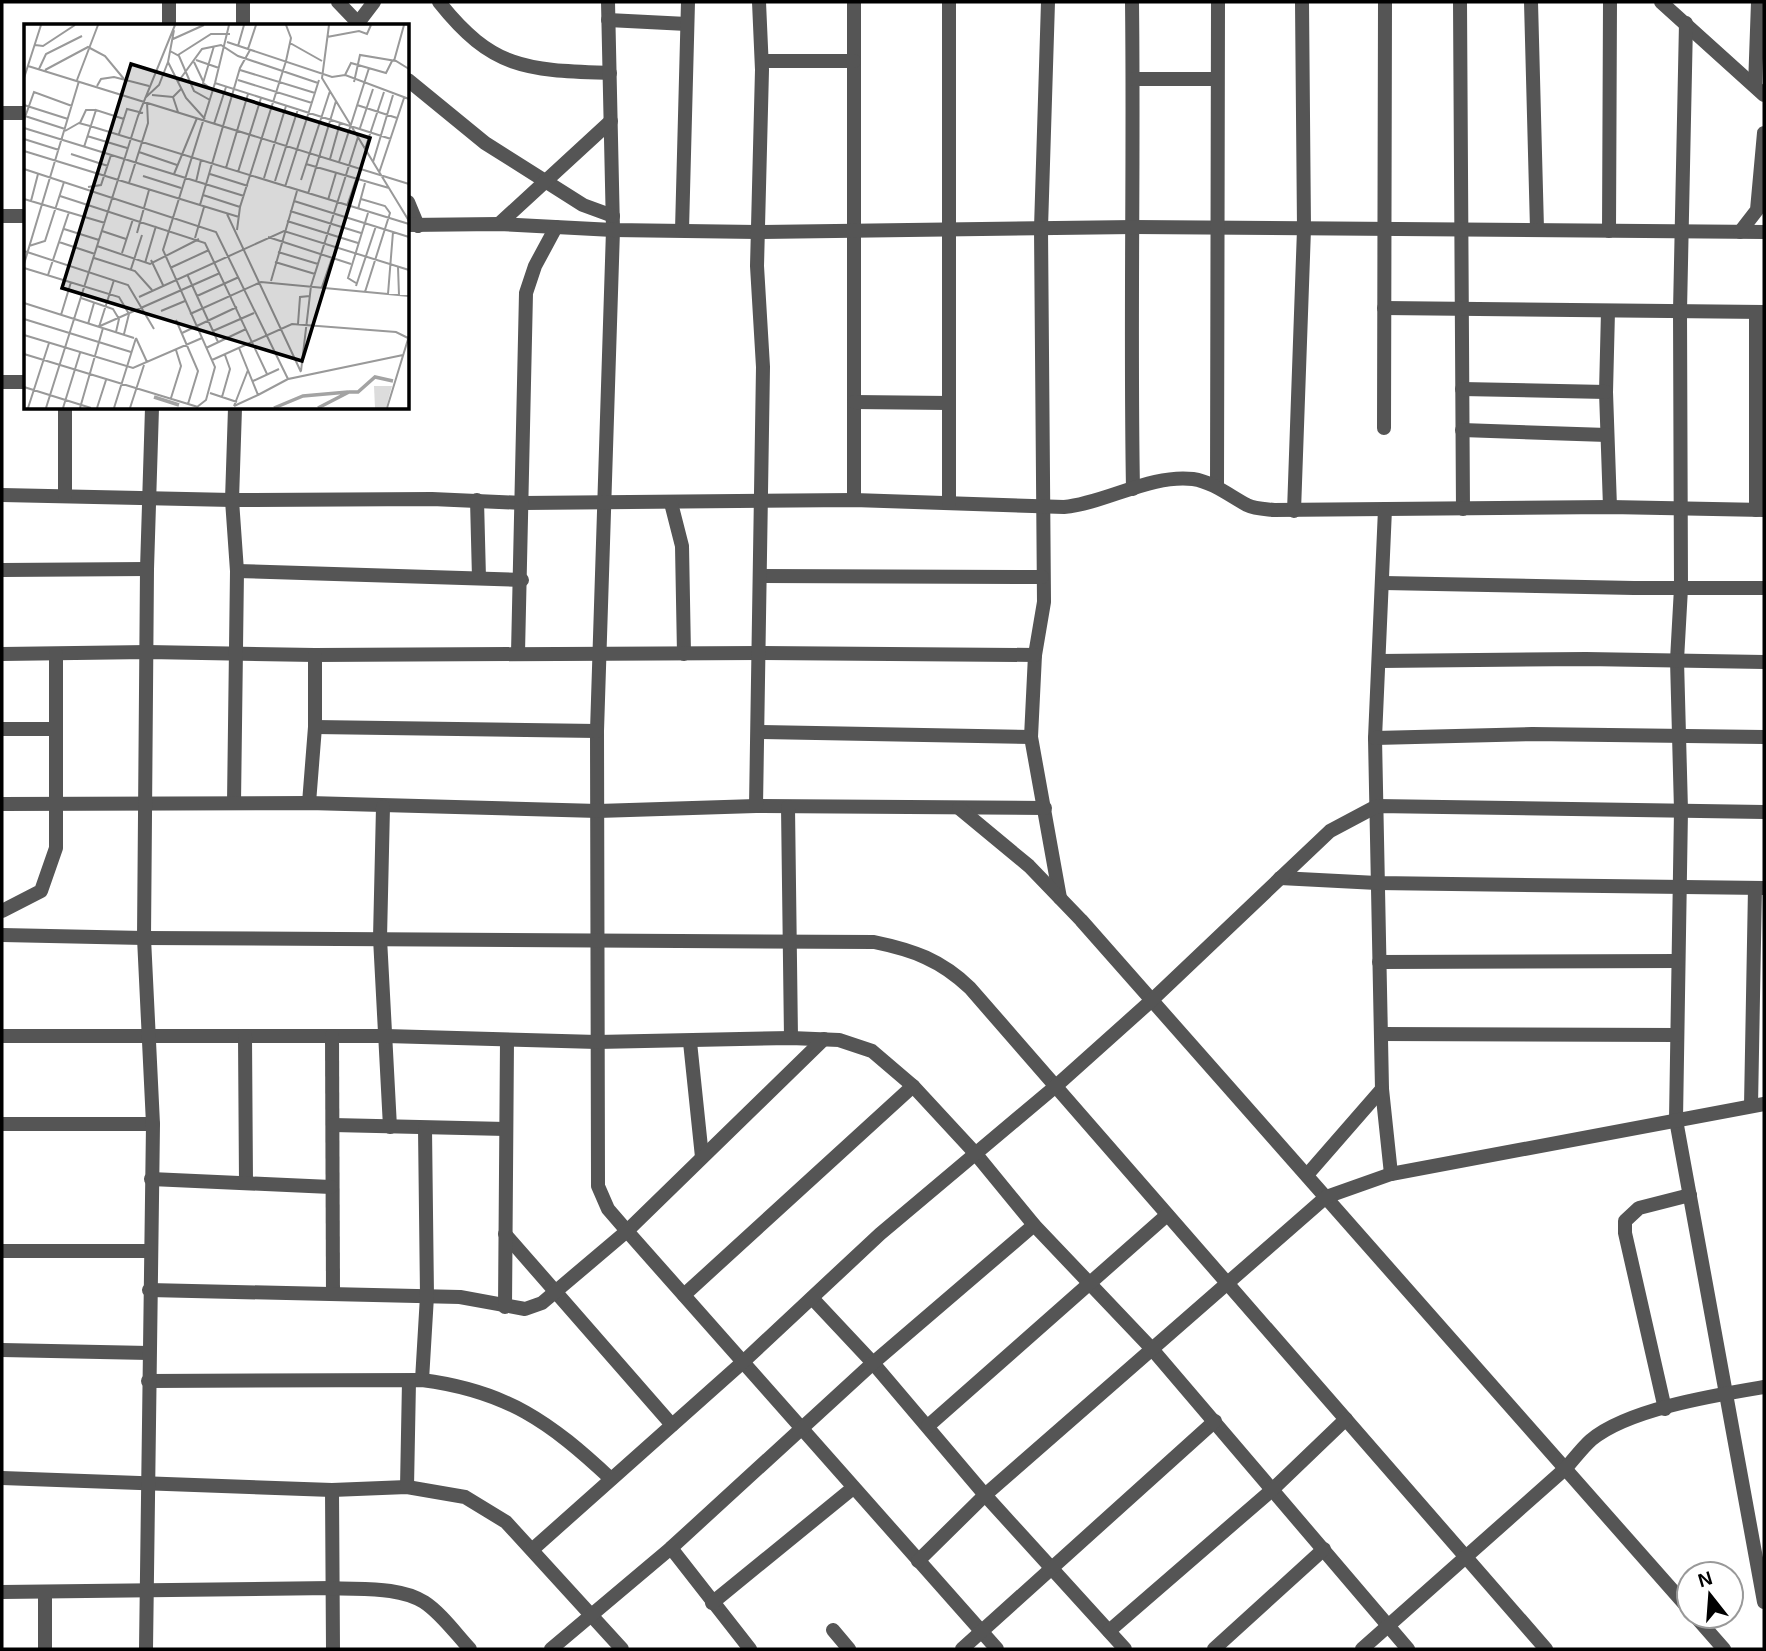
<svg xmlns="http://www.w3.org/2000/svg" width="1766" height="1651" viewBox="0 0 1766 1651" font-family="Arial,sans-serif">
<style>
.lines{fill:none;stroke-linecap:round;stroke-linejoin:round}
.minor{stroke:#555;stroke-width:14}
.inset-river{fill:none;stroke:#a3a3a3;stroke-width:3.5}
.inset-road{fill:none;stroke:#999;stroke-width:2}
.view{fill:#000;fill-opacity:0.15;stroke:#000;stroke-width:3.5}
.inset-edge{fill:none;stroke:#000;stroke-width:3.5}
</style>
<rect width="100%" height="100%" fill="#fff"/>
<g class="lines">
<!-- minor -->
<g class="minor">
<polyline points="338,2 361,26"/>
<path d="M439,2C493,70 527,70 610,73"/>
<polyline points="608,2 613,230 597,731 598,1186 608,1209 627,1231 997,1649"/>
<polyline points="854,2 854,500"/>
<polyline points="1048,2 1041,228 1044,602 1035,655 1031,737 1060,898"/>
<path d="M1132,2C1134,164 1130,326 1133,489"/>
<polyline points="1460,2 1463,509"/>
<polyline points="1531,2 1537,229"/>
<polyline points="1661,2 1764,95"/>
<polyline points="608,20 687,24"/>
<polyline points="358,23 374,2"/>
<polyline points="1686,23 1680,311 1681,588 1677,660 1681,810 1676,1120 1764,1602"/>
<polyline points="169,26 169,2"/>
<polyline points="243,26 243,2"/>
<polyline points="762,61 854,61"/>
<polyline points="1133,79 1217,79"/>
<polyline points="408,80 485,143 583,205 613,216"/>
<polyline points="1755,86 1758,2"/>
<polyline points="2,113 26,113"/>
<polyline points="408,202 418,226"/>
<polyline points="2,216 26,216"/>
<polyline points="499,224 611,121"/>
<polyline points="408,225 499,224 613,230 757,232 1134,227 1764,232"/>
<polyline points="682,230 688,2"/>
<polyline points="1609,231 1610,2"/>
<polyline points="1740,232 1757,210 1764,133"/>
<polyline points="1384,308 1764,312"/>
<polyline points="1608,311 1606,392 1610,507"/>
<polyline points="2,382 26,382"/>
<polyline points="1462,389 1606,392"/>
<polyline points="854,402 949,403"/>
<polyline points="1384,428 1385,2"/>
<polyline points="1462,430 1607,435"/>
<polyline points="1217,487 1218,2"/>
<path d="M2,495L232,500L432,499L523,503L854,500L1064,507C1106,503 1150,474 1193,479C1213,482 1230,496 1247,505C1255,509 1265,509 1274,510L1610,507L1764,510"/>
<polyline points="65,496 65,408"/>
<polyline points="477,500 479,578"/>
<polyline points="671,503 682,546 684,654"/>
<polyline points="949,503 949,2"/>
<polyline points="1385,509 1375,738 1382,1089 1391,1174"/>
<polyline points="1756,510 1756,312"/>
<polyline points="1294,511 1304,229 1302,2"/>
<polyline points="2,570 147,569"/>
<polyline points="237,571 522,580"/>
<polyline points="762,576 1042,577"/>
<polyline points="1384,583 1634,588 1764,588"/>
<polyline points="518,653 526,293 535,266 556,227"/>
<polyline points="2,654 148,652 315,655 759,653 1035,655"/>
<polyline points="1380,661 1586,659 1764,662"/>
<polyline points="315,727 597,731"/>
<polyline points="2,729 56,729"/>
<polyline points="758,732 1031,737"/>
<polyline points="1375,738 1532,734 1764,737"/>
<polyline points="234,803 237,571 232,500 235,408"/>
<polyline points="309,803 315,727 315,655"/>
<polyline points="2,804 309,803 598,811 756,806 1045,808"/>
<polyline points="756,806 763,367 757,266 762,70 759,2"/>
<polyline points="383,807 380,938 390,1127"/>
<polyline points="788,807 791,1038"/>
<polyline points="959,808 1029,866 1081,920 1689,1609"/>
<polyline points="1280,878 1377,883 1764,888"/>
<polyline points="2,911 41,891 56,848 56,654"/>
<path d="M2,935L144,938L874,942C913,950 941,960 970,988L1546,1649"/>
<polyline points="1379,962 1678,961"/>
<polyline points="1381,1034 1677,1035"/>
<polyline points="2,1036 386,1036 597,1042 791,1038 839,1040 872,1051 913,1086 975,1153 1034,1225 1152,1349 1408,1649"/>
<polyline points="245,1036 246,1183"/>
<polyline points="332,1036 333,1292"/>
<polyline points="690,1042 702,1157"/>
<polyline points="1751,1106 1755,888"/>
<polyline points="2,1124 153,1124"/>
<polyline points="333,1125 506,1129"/>
<polyline points="1307,1175 1382,1089"/>
<polyline points="151,1179 331,1187"/>
<polyline points="505,1234 672,1425"/>
<polyline points="2,1251 150,1251"/>
<polyline points="149,1290 460,1297 525,1309 542,1303 627,1231 824,1039"/>
<polyline points="684,1295 913,1086"/>
<polyline points="812,1298 873,1363 985,1495 1125,1649"/>
<polyline points="505,1307 507,1040"/>
<polyline points="2,1350 149,1353"/>
<polyline points="422,1380 427,1296 425,1128"/>
<path d="M148,1381L422,1380C507,1391 550,1422 611,1479"/>
<polyline points="1665,1409 1625,1233 1625,1221 1639,1208 1690,1195"/>
<polyline points="928,1426 1167,1215"/>
<polyline points="2,1478 332,1490 407,1487 465,1497 506,1522 622,1649"/>
<polyline points="407,1487 409,1381"/>
<polyline points="332,1490 333,1649"/>
<polyline points="671,1548 750,1649"/>
<polyline points="533,1549 743,1362 880,1234 1056,1086 1152,1000 1330,831 1377,806 1764,812"/>
<polyline points="918,1561 985,1495 1326,1197 1391,1174 1764,1104"/>
<path d="M2,1592L332,1588C361,1590 398,1586 424,1602C441,1613 456,1634 470,1649"/>
<polyline points="712,1603 853,1488"/>
<polyline points="1695,1616 1724,1649"/>
<polyline points="833,1630 849,1649"/>
<polyline points="1109,1631 1273,1489 1346,1419"/>
<polyline points="45,1649 45,1592"/>
<polyline points="146,1649 153,1124 144,938 147,569 152,408"/>
<polyline points="551,1649 671,1548 873,1363 1034,1225"/>
<polyline points="962,1649 1215,1421"/>
<polyline points="1214,1649 1324,1549"/>
<path d="M1362,1649L1566,1468C1574,1459 1582,1448 1591,1440C1628,1409 1716,1395 1764,1387"/>
</g>
</g>
<!-- overview -->
<g transform="translate(24 24)">
<rect width="385" height="385" fill="#fff"/>
<path d="M350,362H368L362,384H351Z" fill="#dcdcdc"/>
<path class="inset-river" d="M130,373L155,381M250,384L279,372L324,368M294,384L325,368H334L351,353L369,357"/>
<path class="inset-road" d="M305,1L298,54L385,197M150,6L144,38L162,74L181,95M303,13L335,7L343,10L347,1M149,15L180,1M203,18L308,53L321,51M266,19L298,37M11,21L19,22L51,1M214,22L220,1M224,25L232,1M146,27L155,32L170,67L186,76M154,31L187,10H206M172,36L195,44M368,37L362,49L327,39L321,51L385,75M370,37L380,1M170,38L179,57M4,42L385,160M15,45L22,30L58,12M21,46L64,23L81,32L100,55M216,46L291,69M0,54L17,1M53,56L74,1M214,56L288,79M154,58L178,25L197,21L214,32L294,59M330,58L336,31L372,37L385,45M191,59L205,1M73,62L77,55L90,53L125,62M189,66L179,59L190,22M128,71L149,73M121,74L135,61L144,38M0,81L44,95M333,81L373,94M154,88L149,73L157,65M1,92L41,105M0,96L10,68L48,82M56,99L62,86H72M190,100L202,63M0,104L220,172M336,104L349,65M41,107L55,99L66,102L385,200M95,110L103,85L119,89M63,112L103,124M0,115L35,126M60,123L72,86L100,95M341,125L360,68M0,127L215,193M115,128L153,141M47,130L84,142M306,135L316,99M315,138L345,44M349,138L369,71M282,140L365,164M202,144L224,70M0,145L192,208L264,355L379,331M214,148L237,74M355,149L380,74M150,150L173,94M186,150L224,162M119,152L157,164M240,154L262,82M277,156L306,67M251,157L274,85M172,158L177,136M105,159L124,99L123,78M64,163L77,161L87,131M261,163L295,56M284,170L312,77M179,171L216,183M36,172L181,219L243,350M0,175L81,199M337,175L361,182L366,189L341,268M304,176L312,149M7,177L14,150M270,177L385,213M176,181L216,44L226,26M323,182L332,156M334,185L341,159M266,187L337,209M203,190L277,348M263,197L334,219M40,205L75,216M213,206L216,183L262,37L267,14L262,1M78,207L102,215M113,209L125,166M244,213L327,240M171,214L180,183M35,218L71,230M5,222L21,217L40,158M73,222L126,240L175,215M0,227L104,261L130,305M254,228L294,240M98,229L109,195M70,234L111,247L128,266M127,236L139,261M251,238L291,250M121,239L132,202M0,240L55,57M374,243L375,271M0,244L95,273L105,290L100,310M146,244L185,226M107,245L118,211M163,250L194,318M24,251L45,188M247,257L273,167M332,259L324,254L344,189M332,262L352,202M298,263L308,234M364,270L369,208M173,272L215,253M115,273L260,207L385,246M57,274L89,285L95,295L92,308M0,279L110,314M137,287L161,277M166,290L237,258L385,272M37,291L47,258M0,295L107,328M152,296L174,347L164,380M64,300L70,279M274,300L276,273L286,272M76,302L196,249M75,303L90,256M189,307L230,289M158,309L213,283M0,311L109,344L178,314M112,314L123,338M182,324L222,305M0,330L174,383M188,336L268,300L372,308L384,314M277,347L287,262L334,113M229,357L255,345M0,363L67,384M186,369L213,378M234,371L264,355M198,373L206,345L201,331M147,374L157,342L152,326M210,382L234,371L215,324M210,382L224,346M173,383L182,376L191,343L139,226L191,59L367,115M4,384L25,319M22,384L114,92L151,1M39,384L56,329M56,384L79,304M73,384L82,356M90,384L112,314M106,384L120,341M363,384L385,312"/>
<path class="view" d="M107,40L346,114L278,337L38,264Z"/>
<rect width="385" height="385" class="inset-edge"/>
</g>
<!-- border -->
<rect width="1766" height="1651" fill="none" stroke="#000000" stroke-width="7"/>
<!-- north arrow -->
<g transform="translate(1710 1595) rotate(343)"><circle r="33" fill="#ffffff" stroke="#999999" stroke-width="2"/>
<path d="M0-5L12 26L0 18L-12 26Z" fill="#000000"/>
<text y="-10" font-size="19" font-weight="bold" text-anchor="middle" fill="#000000">N</text>
</g>
</svg>
